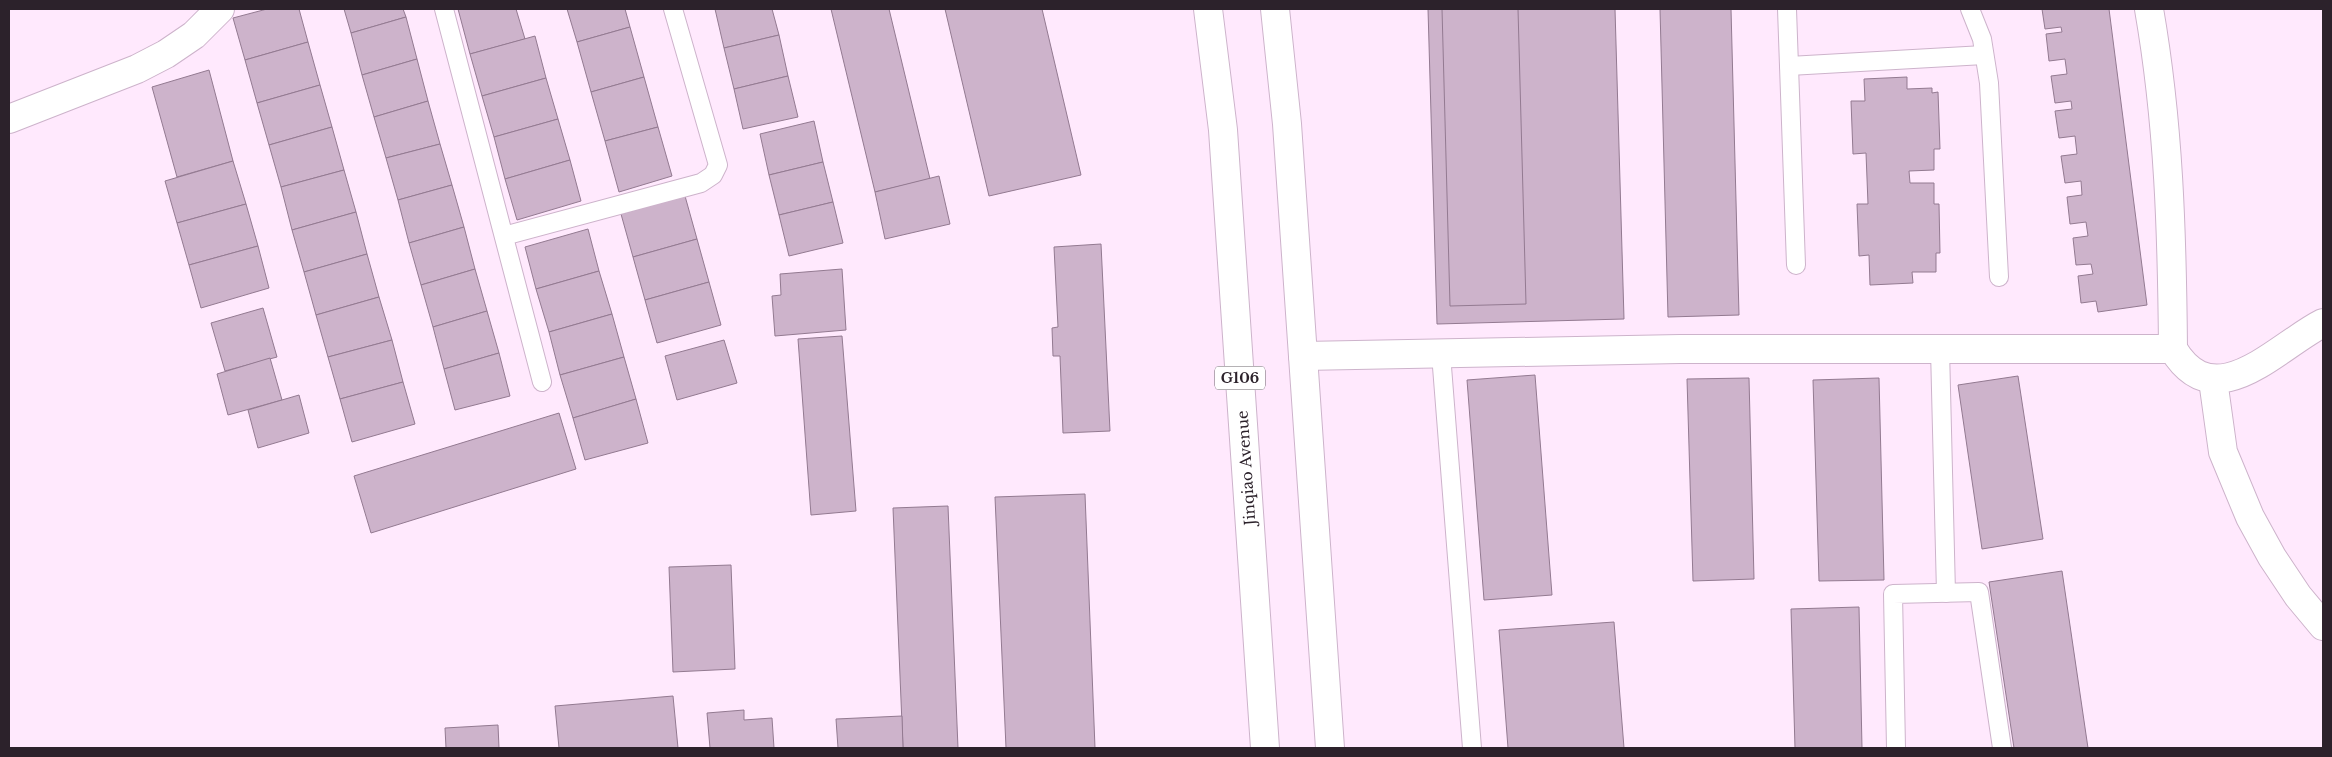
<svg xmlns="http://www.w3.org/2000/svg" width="2332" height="757" viewBox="0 0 2332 757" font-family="'Libre Baskerville',serif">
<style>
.building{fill:#cdb3cb;stroke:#937a91}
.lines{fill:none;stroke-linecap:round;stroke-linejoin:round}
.lane-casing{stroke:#cdb3cb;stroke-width:20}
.street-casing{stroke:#cdb3cb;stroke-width:30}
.highway-casing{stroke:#cdb3cb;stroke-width:30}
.lane{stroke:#fff;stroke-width:18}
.street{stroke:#fff;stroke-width:28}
.highway{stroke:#fff;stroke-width:28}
.labels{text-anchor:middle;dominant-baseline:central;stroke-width:5;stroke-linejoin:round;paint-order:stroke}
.shield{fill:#fff;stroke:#6b646b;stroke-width:1}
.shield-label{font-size:14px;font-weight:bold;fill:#2c222b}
.street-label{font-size:15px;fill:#2c222b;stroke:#fff}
</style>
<rect width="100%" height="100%" fill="#ffe9fd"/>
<!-- building -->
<g class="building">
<polygon points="267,9 299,9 308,42 245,60 233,18"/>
<polygon points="344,9 403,9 406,17 351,33"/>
<polygon points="458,9 516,9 525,39 470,54"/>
<polygon points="567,9 625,9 630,27 577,42"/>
<polygon points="715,9 772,9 779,35 724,48"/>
<polygon points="831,9 889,9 930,179 875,192"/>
<polygon points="945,9 1042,9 1081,175 989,196"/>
<polygon points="1428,9 1615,9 1624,319 1437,324"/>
<polygon points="1442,9 1518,9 1526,304 1450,306"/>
<polygon points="1660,9 1731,9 1739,315 1668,317"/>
<polygon points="2042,9 2109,9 2147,305 2098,312 2096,301 2081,303 2078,276 2093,274 2091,264 2076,265 2073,238 2088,236 2086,222 2070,224 2067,197 2082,195 2081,181 2065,183 2061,156 2077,154 2075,136 2059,138 2055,111 2072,109 2071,101 2055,103 2051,76 2067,74 2065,59 2049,61 2046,34 2062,32 2061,27 2045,29"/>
<polygon points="406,17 417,59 362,75 351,33"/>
<polygon points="630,27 644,77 591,92 577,42"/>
<polygon points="779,35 788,76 734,89 724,48"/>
<polygon points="535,36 546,78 482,96 470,54"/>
<polygon points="308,42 320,85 257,103 245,60"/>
<polygon points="417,59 428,101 374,117 362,75"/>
<polygon points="209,70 233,161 177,177 152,87"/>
<polygon points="788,76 798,117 743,129 734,89"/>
<polygon points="644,77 658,127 605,141 591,92"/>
<polygon points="1907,77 1907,89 1932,88 1932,93 1938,92 1940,149 1934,149 1934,170 1909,171 1910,183 1934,183 1934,204 1939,204 1940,253 1936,253 1936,272 1912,272 1913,283 1870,285 1869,255 1859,256 1857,204 1868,204 1866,153 1853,154 1851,101 1865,101 1864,79"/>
<polygon points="546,78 558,119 494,137 482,96"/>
<polygon points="320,85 332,127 269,145 257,103"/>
<polygon points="428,101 440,144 386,158 374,117"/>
<polygon points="558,119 570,160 505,179 494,137"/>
<polygon points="814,121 823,162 769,175 760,134"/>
<polygon points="332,127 344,170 281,187 269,145"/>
<polygon points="658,127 672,176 619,192 605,141"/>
<polygon points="440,144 452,185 398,200 386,158"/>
<polygon points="570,160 581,201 517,220 505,179"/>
<polygon points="233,161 246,204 177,223 165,181"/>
<polygon points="823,162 833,202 779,215 769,175"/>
<polygon points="344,170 356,212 292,230 281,187"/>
<polygon points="939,176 950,224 885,239 875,192"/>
<polygon points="452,185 464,227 409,243 398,200"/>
<polygon points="685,196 697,239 633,257 621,214"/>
<polygon points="833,202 843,243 789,256 779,215"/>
<polygon points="246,204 258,246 189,265 177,223"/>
<polygon points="356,212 367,254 304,272 292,230"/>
<polygon points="464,227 475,269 421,285 409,243"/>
<polygon points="588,229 599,271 536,289 525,247"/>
<polygon points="697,239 709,282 645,300 633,257"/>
<polygon points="1101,244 1110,431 1063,433 1060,356 1053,356 1052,328 1058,327 1054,247"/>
<polygon points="258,246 269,288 201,308 189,265"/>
<polygon points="367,254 379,297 316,315 304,272"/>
<polygon points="475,269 487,311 433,327 421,285"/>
<polygon points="842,269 846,330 775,336 772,296 781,295 780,274"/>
<polygon points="599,271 612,314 549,332 536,289"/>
<polygon points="709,282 721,325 657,343 645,300"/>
<polygon points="379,297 392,340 328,357 316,315"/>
<polygon points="263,308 277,357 225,371 211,323"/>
<polygon points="487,311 499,353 444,369 433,327"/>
<polygon points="612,314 624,357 560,375 549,332"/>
<polygon points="842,336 856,511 811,515 798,339"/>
<polygon points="392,340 403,382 340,399 328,357"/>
<polygon points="724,340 737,383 677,400 665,356"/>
<polygon points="499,353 510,396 455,410 444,369"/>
<polygon points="624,357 636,399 573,418 560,375"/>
<polygon points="270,358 282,400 228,415 217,374"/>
<polygon points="1535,375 1552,595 1484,600 1467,380"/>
<polygon points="2018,376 2043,539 1982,549 1958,385"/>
<polygon points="1749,378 1754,579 1693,581 1687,379"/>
<polygon points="1879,378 1884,580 1819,581 1813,380"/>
<polygon points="403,382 415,424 352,442 340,399"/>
<polygon points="299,395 309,433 258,448 248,410"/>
<polygon points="636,399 648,443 585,460 573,418"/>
<polygon points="559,413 576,469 371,533 354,476"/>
<polygon points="1085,494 1095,748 1006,748 995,497"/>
<polygon points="948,506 958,748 903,748 893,508"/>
<polygon points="731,565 735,669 673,672 669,567"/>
<polygon points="2062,571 2088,748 2014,748 1989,582"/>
<polygon points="1859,607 1862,748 1795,748 1791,609"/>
<polygon points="1614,622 1624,748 1508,748 1499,630"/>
<polygon points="673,696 678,748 559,748 555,706"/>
<polygon points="744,710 744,720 772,718 774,748 710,748 707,713"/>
<polygon points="902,716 903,748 838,748 836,719"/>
<polygon points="498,725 499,748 446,748 445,728"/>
</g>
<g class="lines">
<!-- lane casing -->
<g class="lane-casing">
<g id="lane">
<polyline points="444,9 542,382"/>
<polyline points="1787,9 1796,265"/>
<polyline points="1970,9 1982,39 1989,83 1999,277"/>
<polyline points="1789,66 1984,55"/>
<polyline points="504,236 701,183 713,175 718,165 673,9"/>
<polyline points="1940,349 1946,593"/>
<polyline points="1441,354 1472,748"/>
<polyline points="1896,748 1893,594 1979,592 2002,748"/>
</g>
</g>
<!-- street casing -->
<g class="street-casing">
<g id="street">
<path d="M2149,9C2169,124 2172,233 2173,349C2215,419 2277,346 2323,323"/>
<polyline points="9,119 137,69 166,54 194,35 220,9"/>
<polyline points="1303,356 1680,349 2173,349"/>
<polyline points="2213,380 2223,452 2250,517 2272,557 2298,596 2323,626"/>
</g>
</g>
<!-- highway casing -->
<g class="highway-casing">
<g id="highway">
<polyline points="1208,9 1223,130 1265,748"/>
<polyline points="1275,9 1287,124 1330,748"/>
</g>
</g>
<!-- lane -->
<use href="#lane" class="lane"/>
<!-- street -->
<use href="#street" class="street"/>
<!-- highway -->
<use href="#highway" class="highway"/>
</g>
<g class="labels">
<!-- shield labels -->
<rect class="shield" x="1215" y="366.5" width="50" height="23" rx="4"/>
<g class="shield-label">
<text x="1240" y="378">G106</text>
</g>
<!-- street labels -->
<g class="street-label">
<text transform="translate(1246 468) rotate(-94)">Jinqiao Avenue</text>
</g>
</g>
<!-- border -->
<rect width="2332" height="757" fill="none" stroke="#2c222b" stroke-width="20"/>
</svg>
